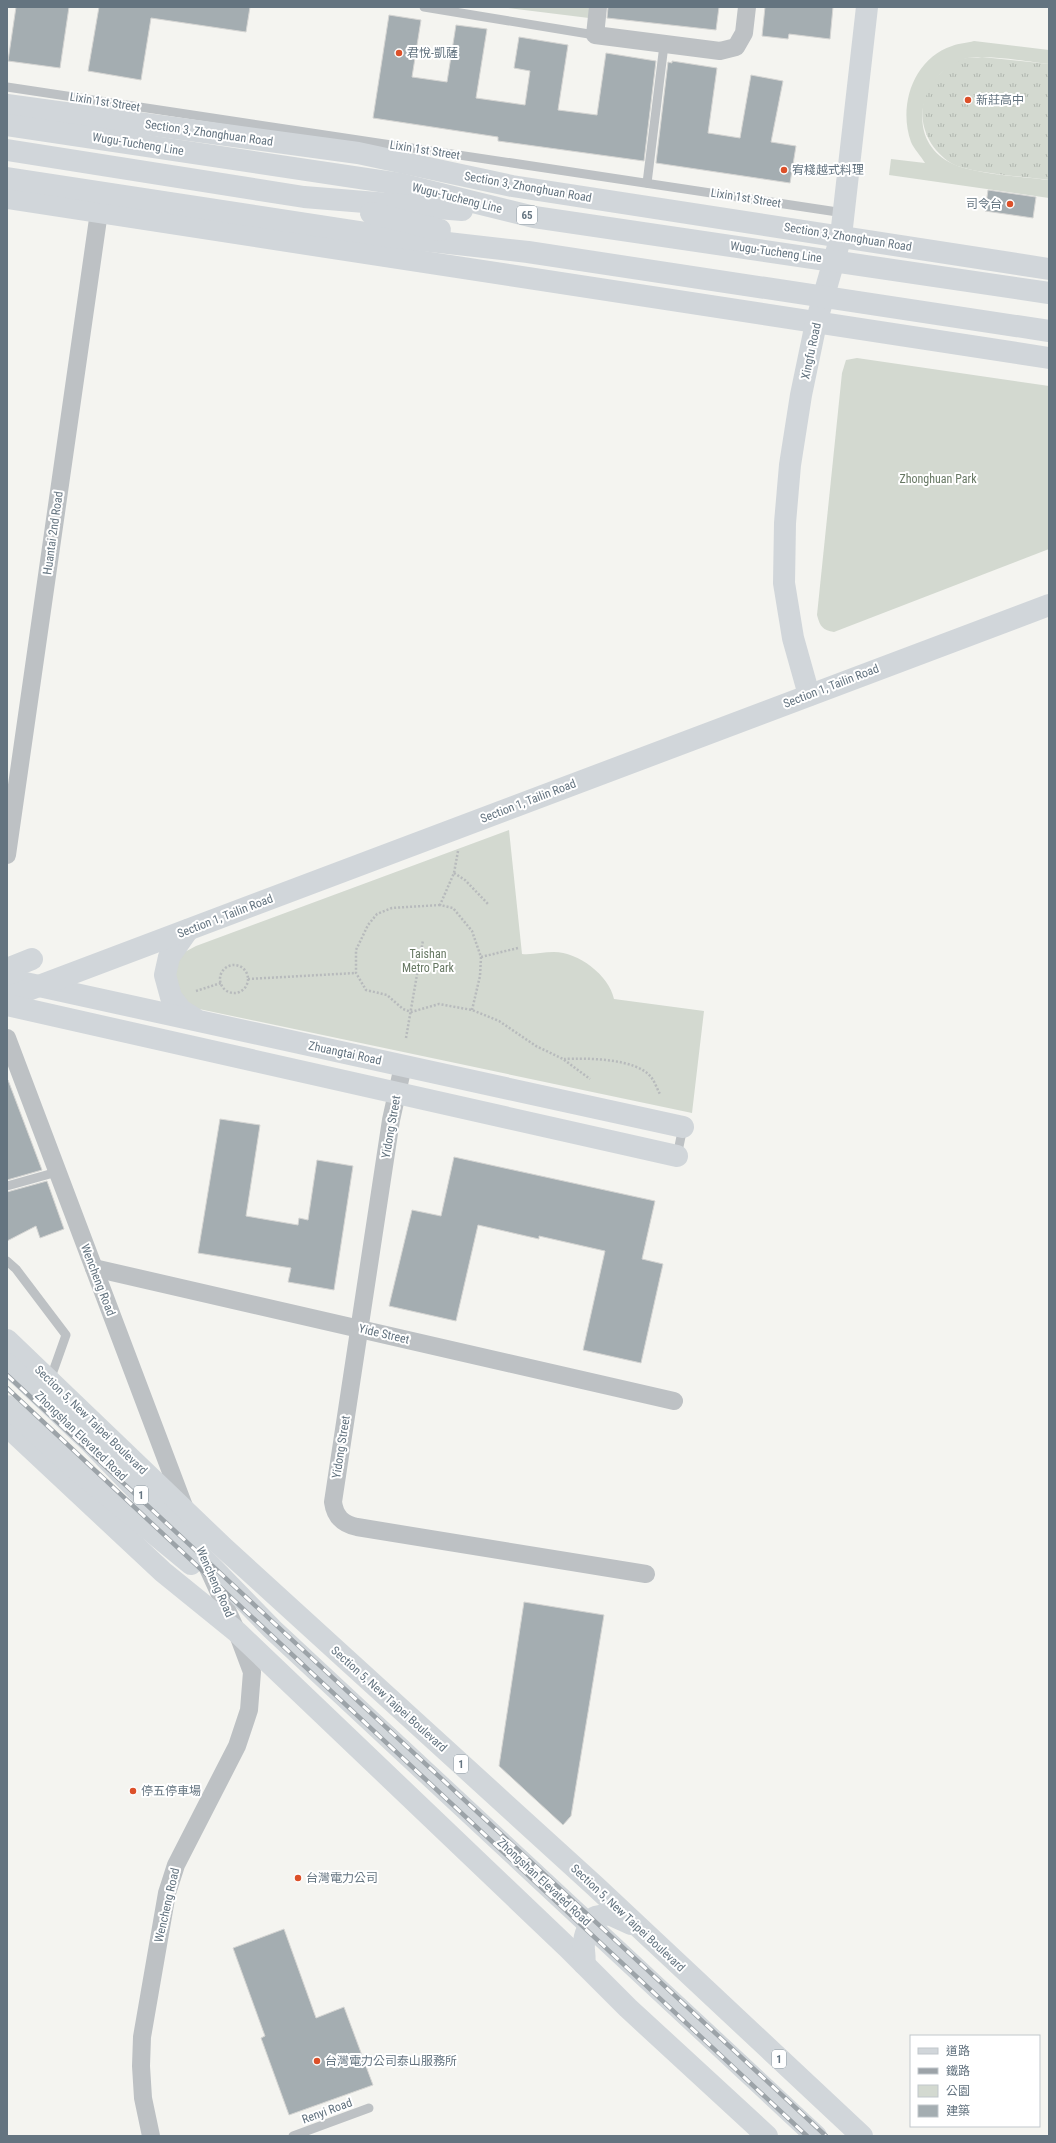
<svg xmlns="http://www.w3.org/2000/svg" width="1056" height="2143" viewBox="0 0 1056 2143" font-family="'Roboto Condensed','Noto Sans TC',sans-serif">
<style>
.grass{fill:url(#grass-tufts)}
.green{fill:#d3d9d0}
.building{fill:#a4adb1;stroke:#d5d5d3}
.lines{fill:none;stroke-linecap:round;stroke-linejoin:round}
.path{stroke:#b7babc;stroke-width:2.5;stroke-dasharray:2 2;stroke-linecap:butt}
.lane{stroke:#bdc1c4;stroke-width:9}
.street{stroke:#bdc1c4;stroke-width:18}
.secondary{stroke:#d1d6da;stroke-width:22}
.primary{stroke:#d1d6da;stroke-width:22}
.highway{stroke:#d1d6da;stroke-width:22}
.rail-casing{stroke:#9ca3a8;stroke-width:4.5}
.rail{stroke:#fff;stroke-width:3;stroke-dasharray:9;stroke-linecap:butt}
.poi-dot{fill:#dc5029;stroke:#fff;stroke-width:1.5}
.labels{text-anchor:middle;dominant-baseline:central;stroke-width:4;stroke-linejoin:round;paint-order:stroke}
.shield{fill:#fff;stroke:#929ea6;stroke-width:1}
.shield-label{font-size:11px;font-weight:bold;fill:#647480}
.poi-label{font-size:12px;fill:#647480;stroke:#fff;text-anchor:start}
.street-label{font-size:12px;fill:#647480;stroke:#fff}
.park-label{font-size:12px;fill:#677863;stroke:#fff}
</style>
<defs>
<pattern id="grass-tufts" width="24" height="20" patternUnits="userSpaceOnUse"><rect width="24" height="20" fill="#d3d9d0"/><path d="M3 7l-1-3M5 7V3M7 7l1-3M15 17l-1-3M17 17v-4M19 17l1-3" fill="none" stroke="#afb5ae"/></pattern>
</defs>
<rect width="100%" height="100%" fill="#f4f4f0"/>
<!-- grass -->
<path class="grass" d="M982,57L1049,64V180C1027,177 967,173 951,163C917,141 912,97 943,71C949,65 958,59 967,58C971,57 977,58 982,57Z"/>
<!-- green -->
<g class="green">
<polygon points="500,7 591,7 589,18"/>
<path d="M974,41L1049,50V64C1030,62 981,53 964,59C918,75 904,142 953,164C975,174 1023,177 1049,180V198L889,175L891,159L925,163C921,156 914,149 911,142C898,106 913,59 952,46C959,43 967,43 974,41Z"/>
<path d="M857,358L1049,386V549L834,632C823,630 820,627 817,615L842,373L846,360Z"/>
<path d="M509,830L522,954C533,955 543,952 554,952C578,952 609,975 614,999L704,1011L692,1113L199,1009L187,1002L176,988L173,970L181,954L196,946Z"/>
</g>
<!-- building -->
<g class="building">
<polygon points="16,7 69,7 60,68 8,61"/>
<polygon points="99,7 250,7 246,32 151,18 141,80 88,71"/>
<polygon points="608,7 719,7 716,30 607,18"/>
<polygon points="765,7 833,7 830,39 789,34 788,39 762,36"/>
<polygon points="389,15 421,20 412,77 447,82 456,25 487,29 476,98 525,105 530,71 514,68 519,37 568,45 558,110 597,115 606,53 656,61 644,161 498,141 498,137 373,118"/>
<polygon points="672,61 717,68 708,133 740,138 751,75 783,81 771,142 796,146 790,183 656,163 668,62 672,63"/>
<polygon points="988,190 1036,197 1033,218 985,211"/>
<polygon points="8,1080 42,1170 7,1180 7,1081"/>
<polygon points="220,1119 260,1125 246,1216 298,1225 299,1218 308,1220 317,1160 353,1166 334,1290 288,1282 291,1268 198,1253"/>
<polygon points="454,1157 655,1201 642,1259 663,1264 641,1363 583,1350 605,1251 539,1236 539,1239 478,1225 456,1321 389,1306 412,1210 441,1216"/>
<polygon points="47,1181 64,1229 40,1238 36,1226 7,1241 7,1192"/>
<polygon points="524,1602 604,1615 571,1816 563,1825 499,1766"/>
<polygon points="284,1929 316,2018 344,2007 373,2085 289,2115 261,2038 265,2036 233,1948"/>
</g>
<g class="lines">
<!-- path -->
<g class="path">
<polyline points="458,851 454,873 440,905 453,908 472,931 481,957 480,976 472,1010"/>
<polyline points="454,873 465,880 489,905"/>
<polyline points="440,905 392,908 377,914 368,925 356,950 356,973 366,990 387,995 403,1009 411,1012 439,1004 472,1010 499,1021 536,1046 563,1059 590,1079"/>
<polyline points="481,957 518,948"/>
<circle cx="234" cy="979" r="14"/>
<polyline points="248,979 356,973"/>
<polyline points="196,991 221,983"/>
<polyline points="406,1038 423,940"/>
<path d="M564,1059C586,1058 636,1058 651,1077C655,1082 657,1089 660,1094"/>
</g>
<!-- lane -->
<g class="lane">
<polyline points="424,7 595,35"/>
<polyline points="7,87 844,213"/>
<polyline points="647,183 664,45"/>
<polyline points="677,1156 683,1127"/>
<polyline points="7,1186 57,1172"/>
<polyline points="7,1261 16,1269 66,1335 50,1380"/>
<polyline points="293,2136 369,2108"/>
</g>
<!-- street -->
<g class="street">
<polyline points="598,7 595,35 720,51 736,47 744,33 747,7"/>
<polyline points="7,855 99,212"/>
<polyline points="7,1038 185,1509"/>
<path d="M403,1066L391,1120L333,1502C335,1517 343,1524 357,1527L646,1574"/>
<polyline points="94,1268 674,1401"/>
<polyline points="151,2136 143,2098 141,2066 142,2037 167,1893 176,1865 237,1746 249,1710 252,1672 237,1632 207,1566"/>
</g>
<!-- secondary -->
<g class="secondary">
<polyline points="7,105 358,153 512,186 1049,269"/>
<polyline points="7,198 1049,358"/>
<polyline points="809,695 793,638 784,583 785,523 790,465 801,395 816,323 841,236 867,7"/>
<polyline points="188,930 169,957 165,975 171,997 181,1010 194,1018"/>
<polyline points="7,969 32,959"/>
<polyline points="7,979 683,1127"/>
<polyline points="7,998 1049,605"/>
<polyline points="7,1005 677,1156"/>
</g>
<!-- primary -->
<g class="primary">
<polyline points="7,1340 225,1549 595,1886 862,2136"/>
<polyline points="7,1426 163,1572 237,1632 567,1947 628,2008 767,2136"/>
<path d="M584,1964C586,1957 583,1951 584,1944C584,1934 589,1926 595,1917L609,1914L631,1924"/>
</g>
<!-- highway -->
<g class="highway">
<polyline points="7,125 400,184 534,217 1049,293"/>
<polyline points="7,150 304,197 462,210"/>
<polyline points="7,178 386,236 528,252 1049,331"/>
<polyline points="371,213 440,230"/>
<polyline points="7,1364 91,1443 272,1629 816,2136"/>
<polyline points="7,1406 72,1466 191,1564"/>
</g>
<!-- rail casing -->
<g class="rail-casing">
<g id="rail">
<polyline points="7,1375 826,2136"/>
<polyline points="7,1388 807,2136"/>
</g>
</g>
<!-- rail -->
<use href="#rail" class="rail"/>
</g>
<!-- markers -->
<g class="poi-dot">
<circle cx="399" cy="53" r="4"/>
<circle cx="968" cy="100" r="4"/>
<circle cx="784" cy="170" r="4"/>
<circle cx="1010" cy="204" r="4"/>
<circle cx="133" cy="1791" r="4"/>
<circle cx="298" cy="1878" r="4"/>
<circle cx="317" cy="2061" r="4"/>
</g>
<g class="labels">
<!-- shield labels -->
<g class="shield">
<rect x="517" y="206" width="20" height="18" rx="3"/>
<rect x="134" y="1486" width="14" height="18" rx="3"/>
<rect x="454" y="1755" width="14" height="18" rx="3"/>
<rect x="772" y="2050" width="14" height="18" rx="3"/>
</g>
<g class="shield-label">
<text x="527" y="215">65</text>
<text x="141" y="1495">1</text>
<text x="461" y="1764">1</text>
<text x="779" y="2059">1</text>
</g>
<!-- poi labels -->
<g class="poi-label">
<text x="407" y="53">君悅-凱薩</text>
<text x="976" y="100">新莊高中</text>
<text x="792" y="170">宥棧越式料理</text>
<text x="1002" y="204" text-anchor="end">司令台</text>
<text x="141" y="1791">停五停車場</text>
<text x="306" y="1878">台灣電力公司</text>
<text x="325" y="2061">台灣電力公司泰山服務所</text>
</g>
<!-- street labels -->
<g class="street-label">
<text transform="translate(105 102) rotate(9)">Lixin 1st Street</text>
<text transform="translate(209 133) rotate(8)">Section 3, Zhonghuan Road</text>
<text transform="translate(138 144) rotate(9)">Wugu-Tucheng Line</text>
<text transform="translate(425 150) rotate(9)">Lixin 1st Street</text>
<text transform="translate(528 187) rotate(10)">Section 3, Zhonghuan Road</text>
<text transform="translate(457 198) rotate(14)">Wugu-Tucheng Line</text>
<text transform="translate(746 198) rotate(9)">Lixin 1st Street</text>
<text transform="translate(848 237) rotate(9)">Section 3, Zhonghuan Road</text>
<text transform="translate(776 252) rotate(8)">Wugu-Tucheng Line</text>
<text transform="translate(811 351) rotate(-78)">Xingfu Road</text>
<text transform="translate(53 533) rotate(-82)">Huantai 2nd Road</text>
<text transform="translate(831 686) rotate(-21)">Section 1, Tailin Road</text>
<text transform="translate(528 801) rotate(-21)">Section 1, Tailin Road</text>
<text transform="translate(225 916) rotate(-21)">Section 1, Tailin Road</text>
<text transform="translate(345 1053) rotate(12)">Zhuangtai Road</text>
<text transform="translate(391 1127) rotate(-80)">Yidong Street</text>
<text transform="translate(98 1280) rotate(69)">Wencheng Road</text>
<text transform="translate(384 1334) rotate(13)">Yide Street</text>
<text transform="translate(91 1420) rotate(44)">Section 5, New Taipei Boulevard</text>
<text transform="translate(81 1436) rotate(44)">Zhongshan Elevated Road</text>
<text transform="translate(341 1447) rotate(-81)">Yidong Street</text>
<text transform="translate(215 1582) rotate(66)">Wencheng Road</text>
<text transform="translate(389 1699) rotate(42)">Section 5, New Taipei Boulevard</text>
<text transform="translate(544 1882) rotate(43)">Zhongshan Elevated Road</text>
<text transform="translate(167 1905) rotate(-77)">Wencheng Road</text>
<text transform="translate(628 1918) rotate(43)">Section 5, New Taipei Boulevard</text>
<text transform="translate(327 2111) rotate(-20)">Renyi Road</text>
</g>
<!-- park labels -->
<g class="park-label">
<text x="938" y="479">Zhonghuan Park</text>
<text x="428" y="954">Taishan<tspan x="428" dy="14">Metro Park</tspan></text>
</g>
</g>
<!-- border -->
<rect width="1056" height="2143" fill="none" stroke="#647480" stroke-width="16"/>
<!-- legend -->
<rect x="910" y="2035" width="130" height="92" fill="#ffffff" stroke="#c1c7cc"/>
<rect x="918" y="2048" width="20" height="6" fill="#d1d6da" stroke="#c1c7cc"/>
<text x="946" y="2055" font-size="12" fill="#647480">道路</text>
<rect x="918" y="2068" width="20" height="6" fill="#9ca3a8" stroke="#c1c7cc"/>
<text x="946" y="2075" font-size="12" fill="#647480">鐵路</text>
<rect x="918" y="2085" width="20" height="12" fill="#d3d9d0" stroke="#c1c7cc"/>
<text x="946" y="2095" font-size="12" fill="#647480">公園</text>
<rect x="918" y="2105" width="20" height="12" fill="#a4adb1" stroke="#c1c7cc"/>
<text x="946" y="2115" font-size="12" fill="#647480">建築</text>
</svg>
